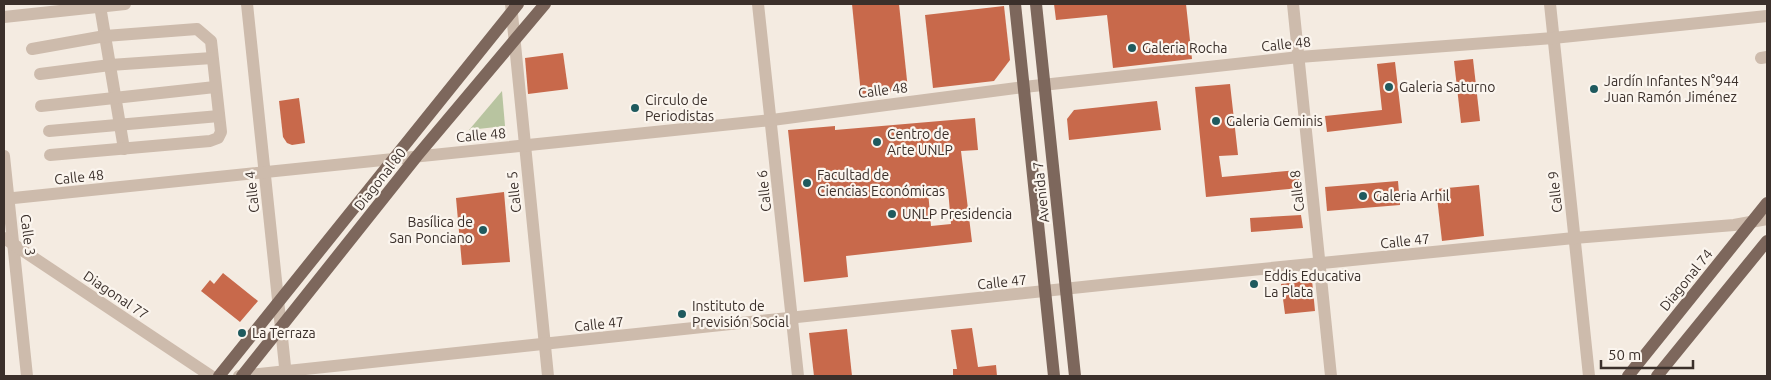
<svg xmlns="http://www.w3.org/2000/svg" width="1771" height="380" viewBox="0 0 1771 380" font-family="Ubuntu,sans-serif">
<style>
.green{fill:#b8c4a0}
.building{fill:#c8694b;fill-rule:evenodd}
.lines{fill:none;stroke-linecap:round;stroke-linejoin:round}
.minor{stroke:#cdbbac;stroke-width:12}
.major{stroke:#7d675c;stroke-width:12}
.poi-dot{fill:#1f5a5e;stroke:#fbf5ee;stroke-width:2}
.labels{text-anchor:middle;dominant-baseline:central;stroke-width:4.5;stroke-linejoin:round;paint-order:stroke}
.street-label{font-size:14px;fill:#3b302b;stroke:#fbf5ee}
.poi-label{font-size:14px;fill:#3b302b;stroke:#fbf5ee;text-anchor:start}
</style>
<rect width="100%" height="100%" fill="#f4ebe1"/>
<!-- green -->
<polygon class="green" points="502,91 505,126 469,130"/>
<!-- building -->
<g class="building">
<polygon points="852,4 899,4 908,90 861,94"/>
<polygon points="1054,4 1186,4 1192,59 1113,68 1107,15 1056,20"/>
<polygon points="1004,6 1010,60 994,81 933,88 925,15"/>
<polygon points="563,53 568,89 528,94 525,58"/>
<polygon points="1473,59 1480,121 1461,123 1454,61"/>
<polygon points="1395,62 1402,123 1327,132 1325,116 1382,110 1377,64"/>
<polygon points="1230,84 1238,155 1219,156 1222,177 1298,170 1300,188 1206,197 1195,87"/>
<polygon points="299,98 305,143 292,145 287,143 283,137 279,101"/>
<polygon points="1157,101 1161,130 1069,140 1067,119 1074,110"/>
<path d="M975,118L978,150L961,151L972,242L846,256L848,277L804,282L788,130L835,126V130ZM948,189L951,224L931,226L928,191Z"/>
<polygon points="1398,181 1400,205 1327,211 1325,187"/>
<polygon points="1479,185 1484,236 1442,241 1436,189"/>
<polygon points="504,192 510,262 462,265 456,198"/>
<polygon points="1301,215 1303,228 1251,232 1250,218"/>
<polygon points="223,273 258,301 240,322 201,291 210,280 214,284"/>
<polygon points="1312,280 1315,311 1285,314 1281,284"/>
<polygon points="972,328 978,367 996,365 997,376 953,376 953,369 957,369 951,330"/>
<polygon points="847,329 852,376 814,376 809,333"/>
</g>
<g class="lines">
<!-- minor -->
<g class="minor">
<polyline points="247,4 286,376"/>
<polyline points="511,4 548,376"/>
<polyline points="758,4 798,376"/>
<polyline points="1293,4 1331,376"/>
<polyline points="1550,4 1589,376"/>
<polyline points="100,6 124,149"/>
<polyline points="4,17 125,4"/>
<polyline points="32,49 105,36 197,29 211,41 221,132 218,138 210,141 50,155"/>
<polyline points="1761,58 1767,57"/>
<polyline points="40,74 110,65 212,58"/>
<polyline points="41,106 215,87"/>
<polyline points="49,131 219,116"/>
<polyline points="4,156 27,376"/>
<polyline points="4,199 772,120 1024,87 1299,57 1553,38 1767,16"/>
<polyline points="4,238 211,376"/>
<polyline points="239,376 1120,283 1574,238 1734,225 1767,219"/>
</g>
<!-- major -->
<g class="major">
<polyline points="1015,4 1054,376"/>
<polyline points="1036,4 1075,376"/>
<polyline points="219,376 518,4"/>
<polyline points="242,376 417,156 545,4"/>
<polyline points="1628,376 1767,203"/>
<polyline points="1657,376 1767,241"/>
</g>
</g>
<!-- markers -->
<g class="poi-dot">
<circle cx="1132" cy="48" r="5"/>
<circle cx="1389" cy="87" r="5"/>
<circle cx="1594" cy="89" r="5"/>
<circle cx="635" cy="108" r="5"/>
<circle cx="1216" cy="121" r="5"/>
<circle cx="877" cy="142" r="5"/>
<circle cx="807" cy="183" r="5"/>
<circle cx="1363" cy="196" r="5"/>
<circle cx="892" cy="214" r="5"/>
<circle cx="483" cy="230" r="5"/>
<circle cx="1254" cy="284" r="5"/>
<circle cx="682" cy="314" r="5"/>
<circle cx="242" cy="333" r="5"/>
</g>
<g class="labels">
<!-- street labels -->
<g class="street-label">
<text transform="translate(1286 44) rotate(-6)">Calle 48</text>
<text transform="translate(883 90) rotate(-7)">Calle 48</text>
<text transform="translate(481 135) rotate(-5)">Calle 48</text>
<text transform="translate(79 177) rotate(-6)">Calle 48</text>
<text transform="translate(380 179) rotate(-52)">Diagonal 80</text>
<text transform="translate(764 191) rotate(-96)">Calle 6</text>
<text transform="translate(1297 191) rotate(-96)">Calle 8</text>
<text transform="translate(252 192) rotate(-96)">Calle 4</text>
<text transform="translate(514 192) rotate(-96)">Calle 5</text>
<text transform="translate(1041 192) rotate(-96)">Avenida 7</text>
<text transform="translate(1555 192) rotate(-96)">Calle 9</text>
<text transform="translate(28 235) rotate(83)">Calle 3</text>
<text transform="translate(1405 241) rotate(-6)">Calle 47</text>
<text transform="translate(1686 280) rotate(-51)">Diagonal 74</text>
<text transform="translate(1002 282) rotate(-6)">Calle 47</text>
<text transform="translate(116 295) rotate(34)">Diagonal 77</text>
<text transform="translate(599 324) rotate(-6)">Calle 47</text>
</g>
<!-- poi labels -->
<g class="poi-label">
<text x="1142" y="48">Galeria Rocha</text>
<text x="1604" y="81">Jardín Infantes N°944<tspan x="1604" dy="16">Juan Ramón Jiménez</tspan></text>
<text x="1399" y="87">Galeria Saturno</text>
<text x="645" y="100">Circulo de<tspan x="645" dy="16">Periodistas</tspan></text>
<text x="1226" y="121">Galeria Geminis</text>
<text x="887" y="134">Centro de<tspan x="887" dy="16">Arte UNLP</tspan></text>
<text x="817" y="175">Facultad de<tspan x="817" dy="16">Ciencias Económicas</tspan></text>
<text x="1373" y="196">Galeria Arhil</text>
<text x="902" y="214">UNLP Presidencia</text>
<text x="473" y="222" text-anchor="end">Basílica de<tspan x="473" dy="16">San Ponciano</tspan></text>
<text x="1264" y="276">Eddis Educativa<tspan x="1264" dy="16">La Plata</tspan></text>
<text x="692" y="306">Instituto de<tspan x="692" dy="16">Previsión Social</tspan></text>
<text x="252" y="333">La Terraza</text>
</g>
</g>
<!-- border -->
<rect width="1771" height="380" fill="none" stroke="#3b302b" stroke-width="10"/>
<!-- scale -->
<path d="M1601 360v8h92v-8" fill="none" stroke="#3b302b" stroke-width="2.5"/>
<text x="1608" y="360" font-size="15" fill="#3b302b" stroke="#fbf5ee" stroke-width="4" paint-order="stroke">50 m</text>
</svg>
